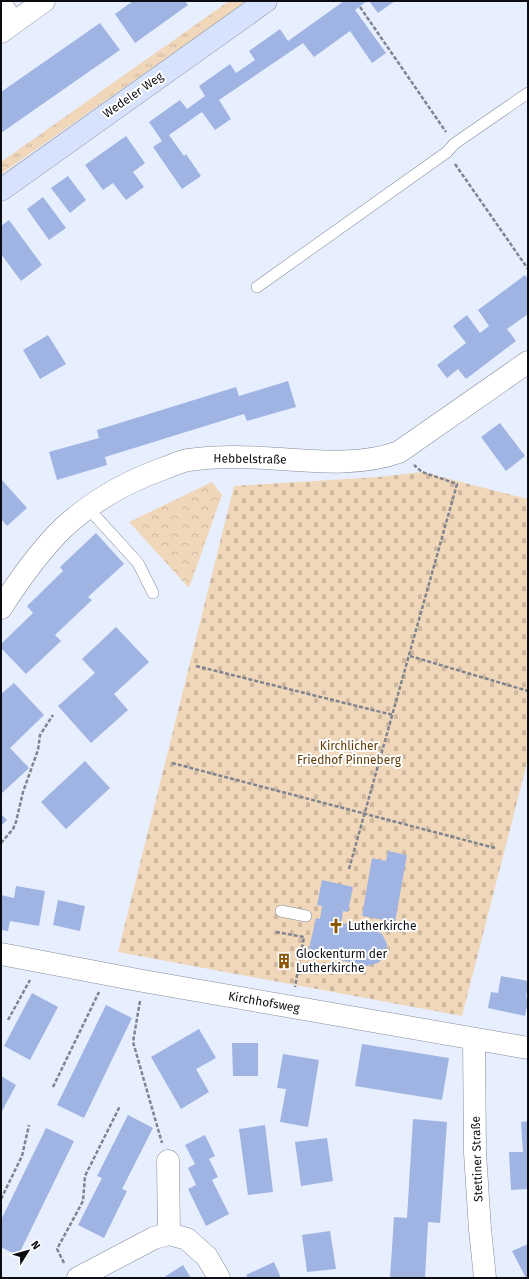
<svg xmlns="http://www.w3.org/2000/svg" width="529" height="1279" viewBox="0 0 529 1279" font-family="'Fira Sans',sans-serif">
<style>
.grass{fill:url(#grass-tufts)}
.cemetery{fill:url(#cemetery-stones)}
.park{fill:url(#park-crowns)}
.building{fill:#9fb4e3}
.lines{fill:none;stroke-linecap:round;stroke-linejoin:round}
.service-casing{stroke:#858c99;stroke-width:12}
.minor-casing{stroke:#858c99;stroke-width:23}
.secondary-casing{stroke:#858c99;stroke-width:23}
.path{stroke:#7f848e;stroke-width:2.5;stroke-dasharray:4 2;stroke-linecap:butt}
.service{stroke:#fff;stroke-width:11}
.minor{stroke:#fff;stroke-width:22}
.secondary{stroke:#d6e2fe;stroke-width:22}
.labels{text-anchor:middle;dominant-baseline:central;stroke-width:4;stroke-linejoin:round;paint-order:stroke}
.street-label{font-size:12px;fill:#0b0d12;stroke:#fff}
.park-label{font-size:12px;fill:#603b05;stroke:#fff}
.poi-label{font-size:12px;fill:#0b0d12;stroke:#fff;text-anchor:start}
</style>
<defs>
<pattern id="grass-tufts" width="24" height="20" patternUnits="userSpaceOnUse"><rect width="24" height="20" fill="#f1d7ba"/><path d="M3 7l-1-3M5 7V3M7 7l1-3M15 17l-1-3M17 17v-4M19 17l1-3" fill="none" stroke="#cdb79f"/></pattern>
<pattern id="cemetery-stones" width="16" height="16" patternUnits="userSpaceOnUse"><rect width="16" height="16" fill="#f1d7ba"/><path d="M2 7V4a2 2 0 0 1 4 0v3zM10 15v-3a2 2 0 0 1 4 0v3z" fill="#cdb79f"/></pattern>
<pattern id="park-crowns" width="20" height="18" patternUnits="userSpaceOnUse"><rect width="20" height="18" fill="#f1d7ba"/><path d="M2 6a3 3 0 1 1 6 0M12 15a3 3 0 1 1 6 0" fill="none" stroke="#cdb79f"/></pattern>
</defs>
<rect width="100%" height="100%" fill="#e7eefe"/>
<!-- grass -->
<polygon class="grass" points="229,1 247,1 1,174 1,162"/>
<!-- cemetery -->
<polygon class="cemetery" points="422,472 528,499 528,759 462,1016 118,952 234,486 379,477"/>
<!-- park -->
<polygon class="park" points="212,482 222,495 189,588 129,522"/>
<!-- building -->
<g class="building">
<polygon points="133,1 185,1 188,5 135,43 115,14"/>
<polygon points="344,1 367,1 355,10 386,53 372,63 350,31 314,57 303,43 219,100 231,119 215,130 202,112 169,135 184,156 186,154 201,176 182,189 153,147 162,141 149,122 180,100 187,109 205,96 199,86 230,64 236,73 255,60 249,51 280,29 288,41"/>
<polygon points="369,1 395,1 378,13"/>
<polygon points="100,23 120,50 1,133 1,92"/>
<polygon points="126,136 145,163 133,172 144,187 126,200 113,183 103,190 85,165"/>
<polygon points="68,176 86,200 70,213 51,188"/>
<polygon points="43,197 66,228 49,240 27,209"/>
<polygon points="9,220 42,265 21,281 1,254 1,226"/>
<polygon points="525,275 528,279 528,314 507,329 516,341 466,379 458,369 447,378 437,365 466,343 453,326 467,315 480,333 489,326 478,310"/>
<polygon points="48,335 66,364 40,379 23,350"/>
<polygon points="288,381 296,407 247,421 244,414 105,457 107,465 57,480 49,452 99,438 97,430 236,387 239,396"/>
<polygon points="500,423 525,456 506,471 481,437"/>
<polygon points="1,479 27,508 7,526 1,519"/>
<polygon points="96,533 124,564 88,597 92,600 55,635 61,641 26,674 1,648 1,644 33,613 27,606 63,571 60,567"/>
<polygon points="116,627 149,662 114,694 128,710 91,743 58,706 95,673 82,659"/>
<polygon points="14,683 44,715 10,748 29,768 1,794 1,694"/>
<polygon points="85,761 110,788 66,829 41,802"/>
<polygon points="1,814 7,820 1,826"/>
<polygon points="388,851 407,855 395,922 362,916 372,858 386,861"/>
<polygon points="322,880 353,887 348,912 343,911 341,923 373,929 382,934 387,944 386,955 378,963 367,966 308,953 316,918 320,919 322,906 317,905"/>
<polygon points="16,886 45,891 39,926 10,921 8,931 1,930 1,895 14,898"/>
<polygon points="58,900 85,906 80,931 53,925"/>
<polygon points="279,955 291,957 288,967 277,965"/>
<polygon points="501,976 528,981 526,998 528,998 528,1002 525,1016 488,1008 491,992 498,993"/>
<polygon points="32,993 58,1007 30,1060 4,1046"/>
<polygon points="106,1005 132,1018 84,1118 57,1105"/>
<polygon points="199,1029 216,1058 196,1069 209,1092 181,1109 151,1057"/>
<polygon points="232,1043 258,1043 258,1076 233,1076"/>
<polygon points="362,1044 449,1058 442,1100 355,1086"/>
<polygon points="283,1054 319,1060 308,1127 280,1122 286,1089 277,1088"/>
<polygon points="1,1076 16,1085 1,1113"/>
<polygon points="128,1115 153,1128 122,1189 127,1191 104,1238 78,1225 102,1178 97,1176"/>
<polygon points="413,1119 447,1122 440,1223 428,1222 425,1278 390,1278 394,1217 407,1218"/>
<polygon points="528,1121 528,1189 511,1190 509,1152 523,1152 521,1122"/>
<polygon points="265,1125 273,1192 248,1195 239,1129"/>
<polygon points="46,1128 74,1141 18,1256 1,1247 1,1220"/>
<polygon points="205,1135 215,1156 209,1159 218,1177 212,1180 229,1214 206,1226 188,1189 196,1185 188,1168 195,1164 185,1145"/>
<polygon points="327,1138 333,1181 301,1186 295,1142"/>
<polygon points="330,1231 336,1269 307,1272 302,1235"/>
<polygon points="528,1244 528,1278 526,1278 512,1251"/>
<polygon points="274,1262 281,1278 248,1278 246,1275"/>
<polygon points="183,1265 191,1278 163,1278"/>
</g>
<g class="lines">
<!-- service casing -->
<g class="service-casing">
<g id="service">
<polyline points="257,287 447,152 454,144 528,93"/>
<polyline points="88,508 138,563 153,593"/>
<polyline points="281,911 306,916"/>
</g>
</g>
<!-- minor casing -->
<g class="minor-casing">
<g id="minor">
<polyline points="1,4 13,23"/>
<polyline points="1,32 44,1"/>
<path d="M1,608C19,580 38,553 62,529C91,502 128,481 165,468C173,465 181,461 188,460C202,458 217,457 231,457C285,456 347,471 399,452L528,362"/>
<polyline points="1,954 143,981 528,1048"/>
<polyline points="474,1039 475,1153 480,1229 485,1278"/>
<polyline points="168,1161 169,1234"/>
<polyline points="78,1278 154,1238 169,1234 187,1239 207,1257 219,1278"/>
</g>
</g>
<!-- secondary casing -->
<g class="secondary-casing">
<polyline id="secondary" points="1,190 266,1"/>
</g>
<!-- path -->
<g class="path">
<polyline points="360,7 446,132"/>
<polyline points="455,164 528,269"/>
<polyline points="410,656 528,691"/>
<polyline points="196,666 393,715"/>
<polyline points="172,763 495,848"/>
<polyline points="1,843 13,829 16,822 23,792 38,750 40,735 53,715"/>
<polyline points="349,869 457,484 422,472 414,465"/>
<polyline points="276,932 304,937 295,987"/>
<polyline points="140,1001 133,1042 162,1143"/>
<polyline points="8,1020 30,980"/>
<polyline points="53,1087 99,992"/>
<polyline points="1,1199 22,1156 29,1125"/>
<polyline points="64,1263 57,1249 83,1201 85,1176 120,1106"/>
</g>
<!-- service -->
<use href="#service" class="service"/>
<!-- minor -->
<use href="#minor" class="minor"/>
<!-- secondary -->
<use href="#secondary" class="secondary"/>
</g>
<!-- icons -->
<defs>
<g id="church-bare" transform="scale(1.2)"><path d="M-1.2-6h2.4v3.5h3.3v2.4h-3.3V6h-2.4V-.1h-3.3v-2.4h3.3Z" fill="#895500" stroke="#fff" stroke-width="2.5" paint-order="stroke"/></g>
<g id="building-bare" transform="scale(1.2)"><path d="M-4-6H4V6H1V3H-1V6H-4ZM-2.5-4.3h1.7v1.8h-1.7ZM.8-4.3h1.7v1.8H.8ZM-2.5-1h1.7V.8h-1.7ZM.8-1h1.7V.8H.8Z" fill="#895500" stroke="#fff" stroke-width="2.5" paint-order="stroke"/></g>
</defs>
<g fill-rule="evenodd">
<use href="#church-bare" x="336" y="926"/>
<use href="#building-bare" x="284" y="961"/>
</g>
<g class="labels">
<!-- street labels -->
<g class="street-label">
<text transform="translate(133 95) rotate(-35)">Wedeler Weg</text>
<text transform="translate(250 459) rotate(1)">Hebbelstraße</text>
<text transform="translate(264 1002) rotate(10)">Kirchhofsweg</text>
<text transform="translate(477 1159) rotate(-92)">Stettiner Straße</text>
</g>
<!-- park labels -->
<g class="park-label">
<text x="349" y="746">Kirchlicher<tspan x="349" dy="14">Friedhof Pinneberg</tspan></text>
</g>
<!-- poi labels -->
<g class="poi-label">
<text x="348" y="926">Lutherkirche</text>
<text x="296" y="954">Glockenturm der<tspan x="296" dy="14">Lutherkirche</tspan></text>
</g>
</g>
<!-- border -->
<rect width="529" height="1279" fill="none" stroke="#0b0d12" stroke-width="4"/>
<!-- north arrow -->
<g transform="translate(28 1251) rotate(53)" stroke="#ffffff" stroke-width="3" paint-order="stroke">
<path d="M0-3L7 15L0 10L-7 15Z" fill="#0b0d12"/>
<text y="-6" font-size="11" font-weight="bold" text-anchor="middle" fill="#0b0d12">N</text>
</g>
</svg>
